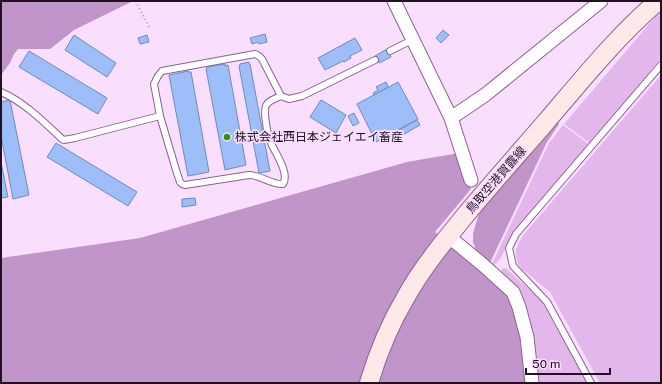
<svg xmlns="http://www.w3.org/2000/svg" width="662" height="384" viewBox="0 0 662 384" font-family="'Public Sans','Noto Sans JP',sans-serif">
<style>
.green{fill:#e4b7ec}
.forest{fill:#c295ca}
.building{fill:#9dbef8;stroke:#6d8bbf}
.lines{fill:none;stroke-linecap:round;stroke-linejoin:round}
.lane-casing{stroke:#8a6291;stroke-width:8}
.street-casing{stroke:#8a6291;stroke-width:15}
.secondary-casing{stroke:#8a6291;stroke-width:20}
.path{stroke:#b099b4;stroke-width:2;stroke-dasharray:1 3;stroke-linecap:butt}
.lane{stroke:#fff;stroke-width:6}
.street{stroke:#fff;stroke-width:13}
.secondary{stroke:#fde9e8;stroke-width:18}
.poi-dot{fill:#2b951c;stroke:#f9defe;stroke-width:1.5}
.labels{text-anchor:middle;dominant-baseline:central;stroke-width:3.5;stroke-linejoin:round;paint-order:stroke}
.poi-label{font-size:12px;fill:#211123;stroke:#f9defe;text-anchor:start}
.street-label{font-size:12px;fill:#211123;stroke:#f9defe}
</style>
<rect width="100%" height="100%" fill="#f9defe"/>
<!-- green -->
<g class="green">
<polygon points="661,10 661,58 591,144 564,124"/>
<polygon points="661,75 661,383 600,383 550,292 522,269 518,264 516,257 516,249 519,242 525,233"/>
<path d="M563,125L590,145L514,232C512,236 510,240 508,243C503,252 501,263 491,266L549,143Z"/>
<polygon points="504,268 507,269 531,291 542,302 587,383 536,383 501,273 502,269"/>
</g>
<!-- forest -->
<g class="forest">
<polygon points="1,1 133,1 74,30 50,49 18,49 14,54 10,63 1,75"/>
<polygon points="557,122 559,124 547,142 489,265 477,252 473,242 473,234 480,209"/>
<polygon points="459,153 471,189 435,232 498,282 509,292 518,319 526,383 1,383 1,258 140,238 407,162"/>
</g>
<!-- building -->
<g class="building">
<polygon points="443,30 449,35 441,43 436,38"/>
<polygon points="265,34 267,42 259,44 258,42 252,44 250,38"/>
<polygon points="74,35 116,63 107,77 65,50"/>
<polygon points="147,35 149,42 140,44 138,38"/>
<polygon points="355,38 362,50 350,56 351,58 344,62 343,61 325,70 318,58"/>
<polygon points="387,49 391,57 379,63 375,56"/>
<polygon points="29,51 107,98 98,114 19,67"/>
<polygon points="249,62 249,64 250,64 270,171 259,173 239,66 240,65 240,64"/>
<polygon points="225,64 225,66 228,65 246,165 225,170 206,69 207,69 207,67"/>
<polygon points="188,71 188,72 191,72 209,172 188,176 169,75"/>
<polygon points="386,82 388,87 374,95 373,93 378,90 376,87"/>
<polygon points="398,82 418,119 376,142 357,104"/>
<polygon points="10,100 29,195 13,199 1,136 1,102"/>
<polygon points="321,100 346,115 336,133 310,117"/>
<polygon points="354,113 359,123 353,126 348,116"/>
<polygon points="417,120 420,125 389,143 386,137"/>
<polygon points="56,143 137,192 128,206 47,157"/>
<polygon points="1,162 8,197 1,198"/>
<polygon points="195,198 196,205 182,207 182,199"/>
</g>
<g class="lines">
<!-- lane casing -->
<g class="lane-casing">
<g id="lane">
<polyline points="390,51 412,40"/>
<path d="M1,92C24,102 44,122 62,139L64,140L75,138L160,116L154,84L158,76L162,71L255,54L259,56L262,59L281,96L289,99L302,96L375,60"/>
<path d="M160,116L176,170L180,182L182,184L185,185L249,175C261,175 271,185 283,184C290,173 275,153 271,143C268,137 262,109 267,104C270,100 277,98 281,96"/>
<polyline points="591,383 547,302 513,266 509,248 516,234 661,65"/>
</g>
</g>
<!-- street casing -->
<g class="street-casing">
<g id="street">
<polyline points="394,1 451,118 471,180"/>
<polyline points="451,118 485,95 601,1"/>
<polyline points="448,236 482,264 513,292 519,307 527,337 532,383"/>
</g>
</g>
<!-- secondary casing -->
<g class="secondary-casing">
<path id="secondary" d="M369,383C378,352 391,322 407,295C424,265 446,239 468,212C493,182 519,153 545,123C581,81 616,37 658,1"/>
</g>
<!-- path -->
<polyline class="path" points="136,1 137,4 150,29"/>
<!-- lane -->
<use href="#lane" class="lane"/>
<!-- street -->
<use href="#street" class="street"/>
<!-- secondary -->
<use href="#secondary" class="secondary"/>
</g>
<!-- markers -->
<circle class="poi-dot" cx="227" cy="137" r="4"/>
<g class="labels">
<!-- poi labels -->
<g class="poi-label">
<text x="235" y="137">株式会社西日本ジェイエイ畜産</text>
</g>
<!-- street labels -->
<g class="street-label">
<text transform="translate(496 180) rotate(-49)">鳥取空港賀露線</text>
</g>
</g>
<!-- border -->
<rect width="662" height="384" fill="none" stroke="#211123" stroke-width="4"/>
<!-- scale -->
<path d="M526 368v6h84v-6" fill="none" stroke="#211123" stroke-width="2"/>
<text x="532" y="368" font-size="12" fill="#211123" stroke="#f9defe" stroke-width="3" paint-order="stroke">50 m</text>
</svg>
